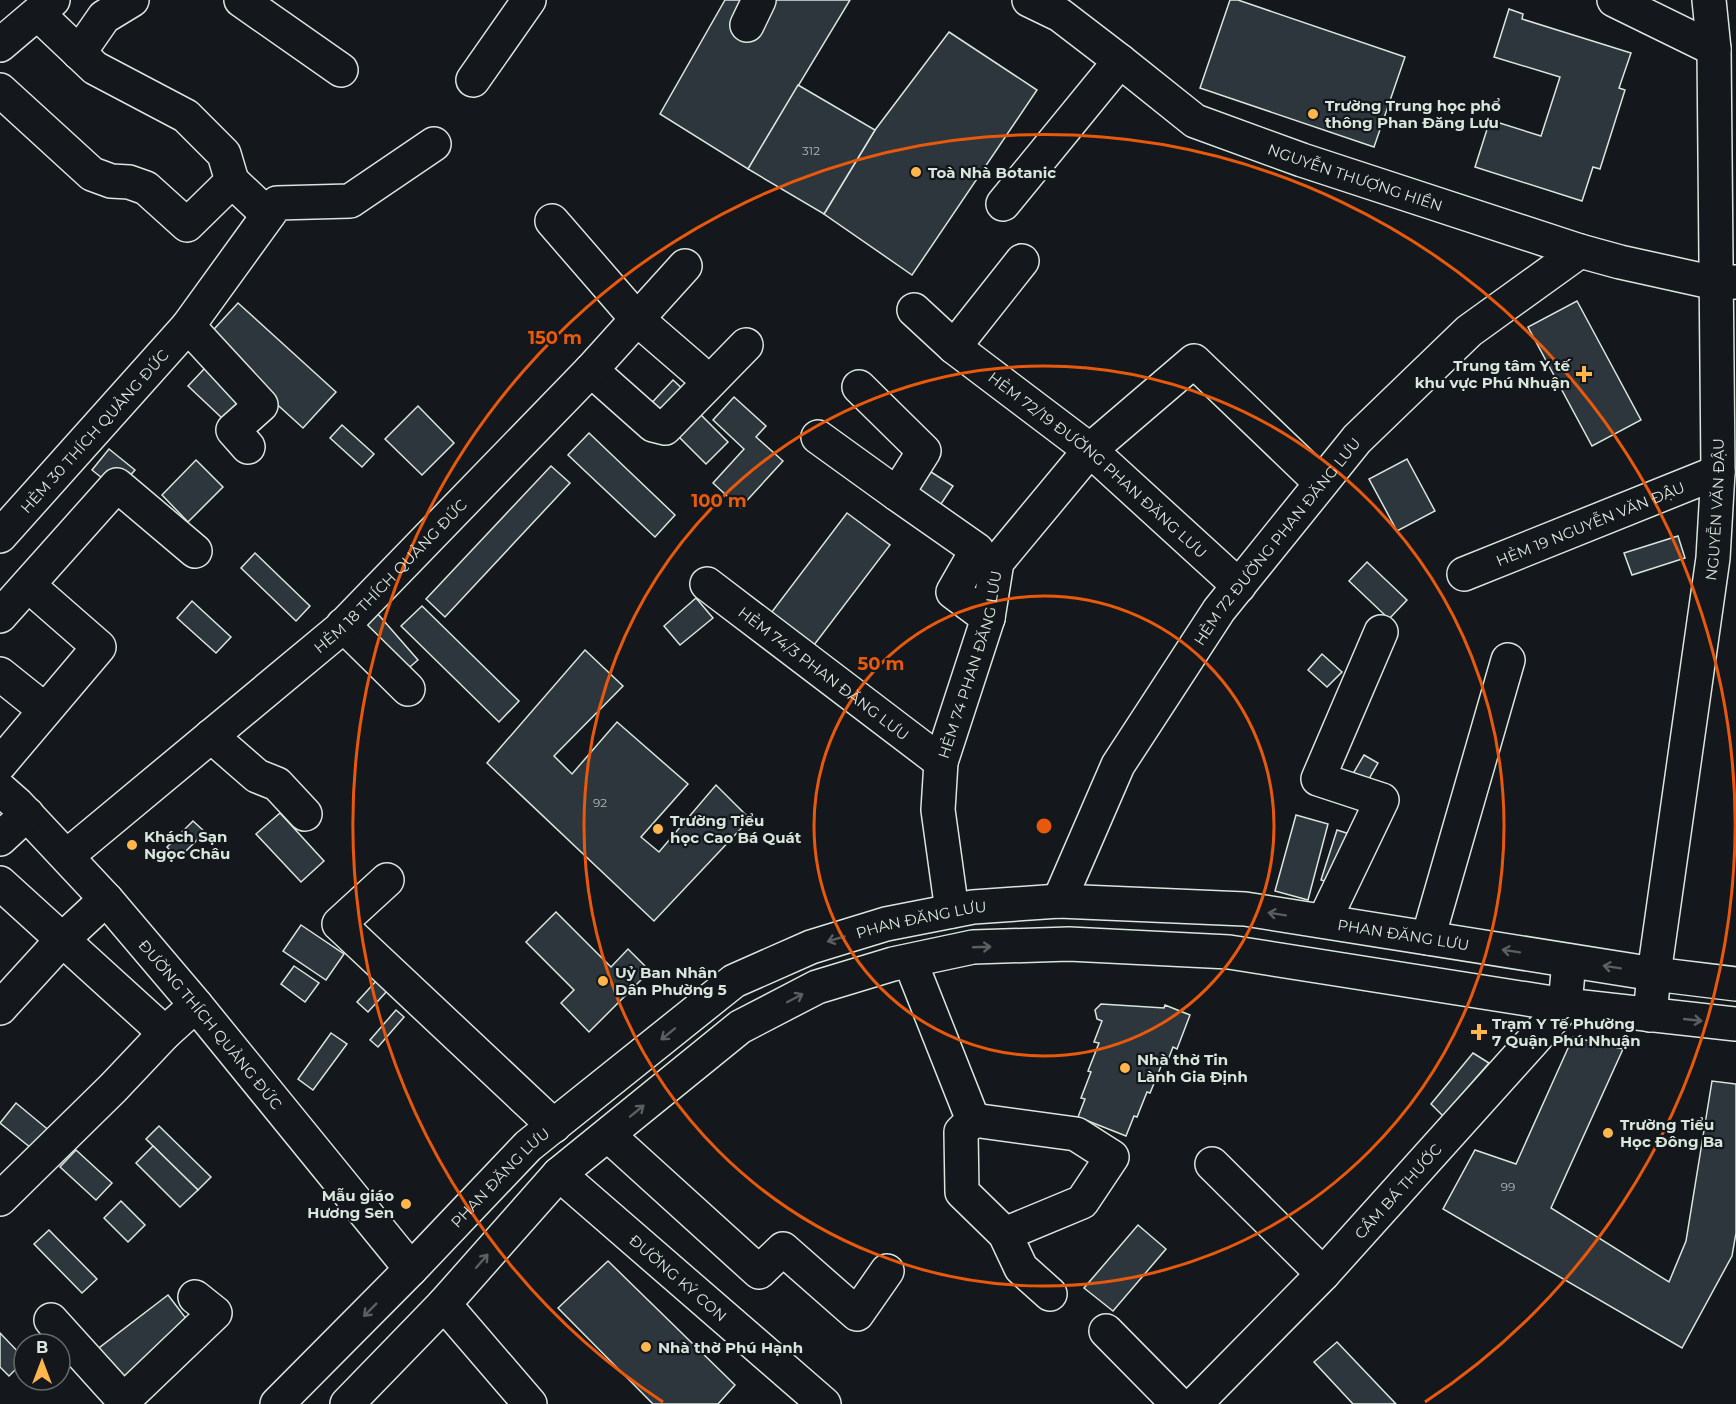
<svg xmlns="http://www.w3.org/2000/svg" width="1736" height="1404" viewBox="0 0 1736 1404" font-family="Montserrat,sans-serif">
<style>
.building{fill:#2c363c;stroke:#d8e6dc;stroke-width:1.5}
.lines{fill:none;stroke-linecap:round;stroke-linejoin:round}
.minor-casing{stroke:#d8e6dc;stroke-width:36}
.major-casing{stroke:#d8e6dc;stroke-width:36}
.minor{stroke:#14181c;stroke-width:33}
.major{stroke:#14181c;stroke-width:33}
.oneway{stroke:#59605f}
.ring{fill:none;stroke:#e8590c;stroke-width:3}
.poi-dot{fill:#ffb74d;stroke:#14181c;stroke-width:2}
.labels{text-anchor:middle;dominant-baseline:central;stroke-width:4.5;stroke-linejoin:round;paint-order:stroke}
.number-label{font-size:12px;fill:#adbab4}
.poi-label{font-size:15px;font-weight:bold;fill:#d8e6dc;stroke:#14181c;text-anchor:start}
.street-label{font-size:15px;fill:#d8e6dc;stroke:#14181c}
.centre{fill:#e8590c;stroke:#14181c;stroke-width:3}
.ring-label{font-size:18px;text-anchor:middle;font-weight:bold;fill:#e8590c;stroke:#14181c;stroke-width:4.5;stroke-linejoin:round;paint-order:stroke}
</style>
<rect width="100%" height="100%" fill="#14181c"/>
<!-- building -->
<g class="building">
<polygon points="725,0 850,0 748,169 660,114"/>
<polygon points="1230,0 1238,0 1405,57 1374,147 1200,88"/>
<polygon points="1509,9 1523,14 1522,19 1631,53 1619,88 1625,90 1600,169 1593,167 1582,201 1475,167 1490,120 1541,136 1560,77 1494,57"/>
<polygon points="949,32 1037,90 912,275 824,214 875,130"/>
<polygon points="798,85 875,130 824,214 748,169"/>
<polygon points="1577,301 1641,420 1592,446 1528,327"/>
<polygon points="238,303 336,392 303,428 205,339"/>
<polygon points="205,368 240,402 223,419 188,386"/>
<polygon points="673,380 688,394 660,424 645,410"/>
<polygon points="734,397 766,426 756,437 783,461 740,508 713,483 744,449 713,420"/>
<polygon points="418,406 454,443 422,475 385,439"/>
<polygon points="695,409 728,442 706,464 673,431"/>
<polygon points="342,425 374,454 362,467 330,438"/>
<polygon points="589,433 675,515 655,537 568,455"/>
<polygon points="109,449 135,470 117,490 92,470"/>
<polygon points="1407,459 1435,511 1397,531 1369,479"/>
<polygon points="196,460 223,487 188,522 162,495"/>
<polygon points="551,466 570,483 445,617 426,599"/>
<polygon points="931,472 953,486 939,507 917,492"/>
<polygon points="847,513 890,545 811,649 768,617"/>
<polygon points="1678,536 1685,558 1632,575 1624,553"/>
<polygon points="255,553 310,606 296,621 241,568"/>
<polygon points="1367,562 1407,600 1389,619 1349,581"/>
<polygon points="696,598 713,618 680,645 664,626"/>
<polygon points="192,601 231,637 216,653 177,618"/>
<polygon points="422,606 519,701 499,722 401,626"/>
<polygon points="377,613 418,660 398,677 358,630"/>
<polygon points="585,650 623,686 554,756 572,774 617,722 688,784 641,837 659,852 716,785 750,819 654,921 487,763"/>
<polygon points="1322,654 1342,672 1327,687 1308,670"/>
<polygon points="1364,755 1378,763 1358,798 1344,789"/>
<polygon points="280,813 324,861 301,882 256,834"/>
<polygon points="1296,815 1328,824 1308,900 1275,891"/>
<polygon points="193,821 205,832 178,859 167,847"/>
<polygon points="1337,830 1356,836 1341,885 1321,880"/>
<polygon points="556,912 611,967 628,949 650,971 589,1032 561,1003 574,990 526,942"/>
<polygon points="301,925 344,954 326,980 283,951"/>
<polygon points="294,966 319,983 305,1002 281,984"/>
<polygon points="376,981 387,991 368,1012 357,1002"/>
<polygon points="1101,1004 1164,1008 1165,1005 1190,1015 1177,1049 1173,1047 1166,1065 1162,1064 1150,1093 1147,1092 1137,1117 1134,1116 1126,1136 1078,1117 1085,1099 1081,1098 1091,1072 1088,1071 1099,1043 1094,1042 1102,1021 1097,1019 1095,1010"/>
<polygon points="396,1010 404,1017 378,1047 370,1040"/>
<polygon points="331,1033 347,1044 313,1090 298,1079"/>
<polygon points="1573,1037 1623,1049 1551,1208 1669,1282 1686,1241 1712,1081 1736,1084 1736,1233 1732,1256 1682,1348 1443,1209 1475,1150 1516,1164"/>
<polygon points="1473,1053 1489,1063 1443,1116 1431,1104"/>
<polygon points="16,1103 51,1132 36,1152 0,1123"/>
<polygon points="159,1126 211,1177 198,1190 146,1139"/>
<polygon points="153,1146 198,1190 180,1207 136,1163"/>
<polygon points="76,1150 112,1183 96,1200 60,1167"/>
<polygon points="121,1201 145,1225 128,1242 104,1218"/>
<polygon points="1138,1225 1166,1249 1113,1311 1084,1288"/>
<polygon points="49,1230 97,1279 82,1293 34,1244"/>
<polygon points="608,1261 735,1385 718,1404 653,1404 558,1308"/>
<polygon points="168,1295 191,1325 118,1381 95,1351"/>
<polygon points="0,1333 24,1358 24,1361 9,1376 0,1367"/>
<polygon points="1337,1342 1396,1404 1353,1404 1314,1362"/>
</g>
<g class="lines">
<!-- minor casing -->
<g class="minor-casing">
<g id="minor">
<polyline points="241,0 341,70"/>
<path id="s1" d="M1029,0L1060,15L1120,61L1195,121L1302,160L1580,251L1620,262L1715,283L1736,282"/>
<polyline points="1614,0 1714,49"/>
<polyline points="38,14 95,68 186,116 224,154 232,181"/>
<polyline points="747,25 759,0"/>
<polyline points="0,45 53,0"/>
<polyline points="79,53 104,17 132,0"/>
<polyline points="473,80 529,0"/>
<polyline points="0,90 92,174 111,181 129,182 146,188 187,225 232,181 268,215"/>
<polyline points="1003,204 1120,61"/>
<polyline points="552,221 637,319 696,370"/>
<polyline points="914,310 954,347 1022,261"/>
<polyline points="188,326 261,405 233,430 248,447"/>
<path id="s2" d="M954,347L1090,450L1239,586"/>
<polyline points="591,370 653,425 665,428 746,345"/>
<polyline points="859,387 924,451 897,494 977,550 953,592 988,618"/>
<polyline points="818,437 897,494"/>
<path id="s3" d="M0,536L188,326L277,203L350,201L434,144"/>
<path id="s4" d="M1464,574L1718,472"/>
<path id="s5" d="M707,584L941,762"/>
<polyline points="0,616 117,485 195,551"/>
<polyline points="343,625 408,689"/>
<polyline points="0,674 45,710"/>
<polyline points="211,736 257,776 277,784 305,814"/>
<polyline points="0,764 99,647 28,585"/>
<path id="s6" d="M0,789L17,804L106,899L196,1005L411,1269"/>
<polyline points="0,839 27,814"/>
<path id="s7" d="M67,856L340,629L591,370L685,266"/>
<polyline points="387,880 339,924 554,1126"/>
<polyline points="0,883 165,1033 196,1005"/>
<path id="s8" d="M1059,901L1118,765L1219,610L1357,439L1469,331L1580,251"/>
<path id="s9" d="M952,911L938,810L941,762L988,618L997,562L1090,450L1194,361L1321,483"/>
<polyline points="1324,921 1382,800 1318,779 1381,632"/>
<polyline points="1428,938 1508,660"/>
<polyline points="910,961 973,1120 961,1132 962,1192 1005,1234 1021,1268 1050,1294"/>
<polyline points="0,1008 63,939 106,899"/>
<path id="s10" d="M1650,1015L1654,974L1713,558L1718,472L1714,49L1709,0"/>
<polyline points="973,1120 1076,1134 1112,1157 1082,1202 1005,1234"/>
<polyline points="608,1135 759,1272 783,1249 857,1314 887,1271"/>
<polyline points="1212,1164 1323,1274"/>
<path id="s11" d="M559,1174L824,1404"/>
<polyline points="0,1199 113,1088 165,1033"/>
<polyline points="444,1304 530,1404"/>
<polyline points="51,1320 127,1404"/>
<polyline points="1106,1331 1178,1404"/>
<polyline points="123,1401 215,1313 195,1297"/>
<path id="s12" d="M1195,1404L1323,1274L1565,1005L1569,961"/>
</g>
</g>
<!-- major casing -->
<g class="major-casing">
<g id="major">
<path id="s13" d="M277,1404L411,1269L528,1146L734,981L811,947L886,924L973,907L1059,901L1245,909L1654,974L1736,984"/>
<polyline points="347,1404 444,1304 559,1174 740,1027 817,987 893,964 973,947 1069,944 1229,952 1565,1005 1736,1024"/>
</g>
</g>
<!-- minor -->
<use href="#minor" class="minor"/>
<!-- major -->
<use href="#major" class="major"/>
</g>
<!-- one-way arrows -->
<defs><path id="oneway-shaft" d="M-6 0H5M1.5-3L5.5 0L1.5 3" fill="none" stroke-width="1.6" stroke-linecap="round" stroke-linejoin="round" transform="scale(1.5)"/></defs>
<g class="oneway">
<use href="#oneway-shaft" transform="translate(1277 914) rotate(-171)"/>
<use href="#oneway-shaft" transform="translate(836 939) rotate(163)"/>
<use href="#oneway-shaft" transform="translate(982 947) rotate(-2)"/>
<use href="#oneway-shaft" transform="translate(1511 951) rotate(-171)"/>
<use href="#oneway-shaft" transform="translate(1612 967) rotate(-171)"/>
<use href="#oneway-shaft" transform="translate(795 998) rotate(-28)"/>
<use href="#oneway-shaft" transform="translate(1693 1020) rotate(6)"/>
<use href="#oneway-shaft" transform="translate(668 1034) rotate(141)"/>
<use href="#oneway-shaft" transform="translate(637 1111) rotate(-39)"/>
<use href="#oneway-shaft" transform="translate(482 1261) rotate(-49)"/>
<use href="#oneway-shaft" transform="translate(370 1310) rotate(135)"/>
</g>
<!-- distance rings -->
<g class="ring">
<circle cx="1044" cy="826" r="230"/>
<circle cx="1044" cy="826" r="460"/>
<path d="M663 1402A691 691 0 1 1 1425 1402"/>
</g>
<!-- markers -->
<g class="poi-dot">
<circle cx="1313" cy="114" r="6"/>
<circle cx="916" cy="172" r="6"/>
<path d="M1581 365h6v6h6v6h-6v6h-6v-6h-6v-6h6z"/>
<circle cx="658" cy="829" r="6"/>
<circle cx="132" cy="845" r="6"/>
<circle cx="603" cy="981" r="6"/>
<path d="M1476 1023h6v6h6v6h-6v6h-6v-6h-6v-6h6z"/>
<circle cx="1125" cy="1068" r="6"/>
<circle cx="1608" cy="1133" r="6"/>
<circle cx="406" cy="1204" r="6"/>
<circle cx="646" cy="1347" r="6"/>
</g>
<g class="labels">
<!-- number labels -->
<g class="number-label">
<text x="811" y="150">312</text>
<text x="600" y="802">92</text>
<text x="1508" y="1186">99</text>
</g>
<!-- poi labels -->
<g class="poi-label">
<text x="1325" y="105">Trường Trung học phổ<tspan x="1325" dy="17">thông Phan Đăng Lưu</tspan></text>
<text x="928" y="172">Toà Nhà Botanic</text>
<text x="1570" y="365" text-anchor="end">Trung tâm Y tế<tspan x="1570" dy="17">khu vực Phú Nhuận</tspan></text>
<text x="670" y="820">Trường Tiểu<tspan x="670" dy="17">học Cao Bá Quát</tspan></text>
<text x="144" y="836">Khách Sạn<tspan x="144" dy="17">Ngọc Châu</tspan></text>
<text x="615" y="972">Uỷ Ban Nhân<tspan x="615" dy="17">Dân Phường 5</tspan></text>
<text x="1492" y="1023">Trạm Y Tế Phường<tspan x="1492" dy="17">7 Quận Phú Nhuận</tspan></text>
<text x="1137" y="1059">Nhà thờ Tin<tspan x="1137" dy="17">Lành Gia Định</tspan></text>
<text x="1620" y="1124">Trường Tiểu<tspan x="1620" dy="17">Học Đông Ba</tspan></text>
<text x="394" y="1195" text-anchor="end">Mẫu giáo<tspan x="394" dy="17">Hương Sen</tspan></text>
<text x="658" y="1347">Nhà thờ Phú Hạnh</text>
</g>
<!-- street labels -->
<g class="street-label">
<text stroke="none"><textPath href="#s1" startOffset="376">NGUYỄN THƯỢNG HIỀN</textPath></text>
<text stroke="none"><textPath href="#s3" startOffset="141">HẺM 30 THÍCH QUẢNG ĐỨC</textPath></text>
<text stroke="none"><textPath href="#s2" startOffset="186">HẺM 72/19 ĐƯỜNG PHAN ĐĂNG LƯU</textPath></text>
<text stroke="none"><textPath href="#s10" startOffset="510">NGUYỄN VĂN ĐẬU</textPath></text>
<text stroke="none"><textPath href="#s4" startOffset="136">HẺM 19 NGUYỄN VĂN ĐẬU</textPath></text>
<text stroke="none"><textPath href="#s8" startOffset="423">HẺM 72 ĐƯỜNG PHAN ĐĂNG LƯU</textPath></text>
<text stroke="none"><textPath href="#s7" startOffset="428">HẺM 18 THÍCH QUẢNG ĐỨC</textPath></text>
<text stroke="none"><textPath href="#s9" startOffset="252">HẺM 74 PHAN ĐĂNG LƯU</textPath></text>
<text stroke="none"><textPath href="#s5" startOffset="147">HẺM 74/3 PHAN ĐĂNG LƯU</textPath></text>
<text stroke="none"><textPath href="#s13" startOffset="822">PHAN ĐĂNG LƯU</textPath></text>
<text stroke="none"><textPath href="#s13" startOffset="1308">PHAN ĐĂNG LƯU</textPath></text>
<text stroke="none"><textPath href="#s6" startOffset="316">ĐƯỜNG THÍCH QUẢNG ĐỨC</textPath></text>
<text stroke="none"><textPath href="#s13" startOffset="318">PHAN ĐĂNG LƯU</textPath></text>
<text stroke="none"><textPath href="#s12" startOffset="294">CẦM BÁ THƯỚC</textPath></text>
<text stroke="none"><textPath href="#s11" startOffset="158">ĐƯỜNG KÝ CON</textPath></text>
</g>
</g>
<circle cx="1044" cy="826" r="9" class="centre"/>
<g class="ring-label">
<text x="555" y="344">150 m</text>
<text x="719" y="507">100 m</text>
<text x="881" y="670">50 m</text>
</g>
<!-- north arrow -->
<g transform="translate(42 1362)"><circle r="28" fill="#14181c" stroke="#626a69" stroke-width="1.5"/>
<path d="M0-4.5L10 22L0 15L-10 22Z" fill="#ffb74d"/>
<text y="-9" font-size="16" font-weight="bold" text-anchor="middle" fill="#d8e6dc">B</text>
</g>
</svg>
